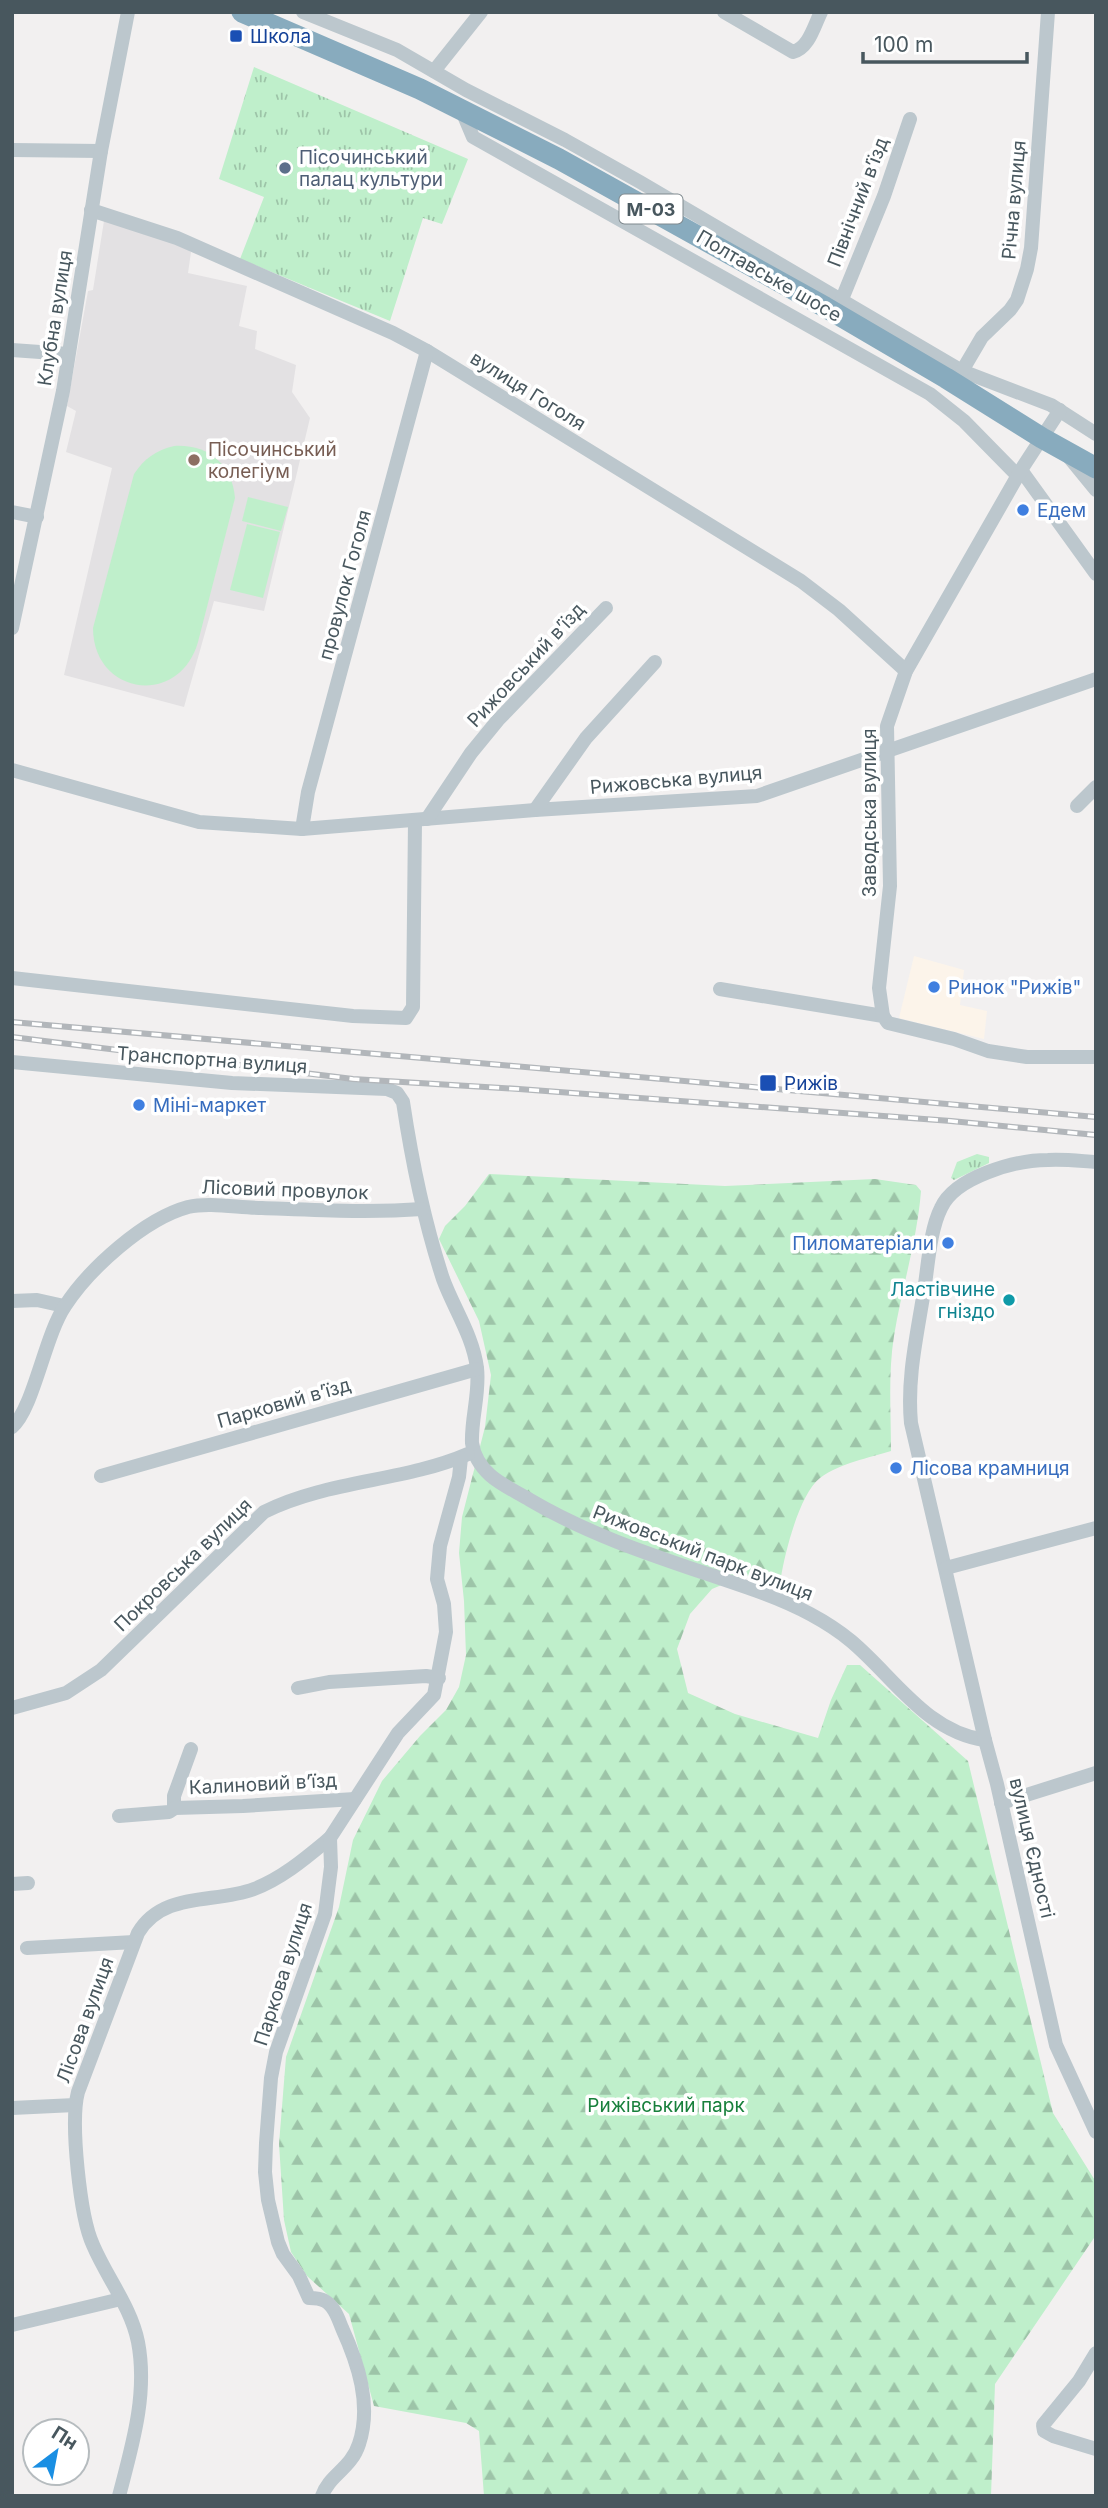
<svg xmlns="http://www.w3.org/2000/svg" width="1108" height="2508" viewBox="0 0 1108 2508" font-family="Inter,sans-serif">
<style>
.commercial{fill:#fcf4ea}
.education{fill:#e3e1e3}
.grass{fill:url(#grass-tufts)}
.forest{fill:url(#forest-firs)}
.pitch{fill:#bfefcb}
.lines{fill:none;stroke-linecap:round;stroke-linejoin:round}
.minor{stroke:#bcc7cd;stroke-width:14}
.highway{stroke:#88abbe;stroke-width:21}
.rail-casing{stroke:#b2b6ba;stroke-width:6}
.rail{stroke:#fff;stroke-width:3.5;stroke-dasharray:10;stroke-linecap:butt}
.transit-dot{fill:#1a4fb4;stroke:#fff;stroke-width:2.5}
.service-dot{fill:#5c6f8a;stroke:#fff;stroke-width:2.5}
.education-dot{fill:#8d6e63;stroke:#fff;stroke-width:2.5}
.shop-dot{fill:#3f7fe0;stroke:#fff;stroke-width:2.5}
.culture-dot{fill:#0f9aa8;stroke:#fff;stroke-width:2.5}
.labels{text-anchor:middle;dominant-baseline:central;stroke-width:7;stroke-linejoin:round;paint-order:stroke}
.shield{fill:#fff;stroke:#7f898e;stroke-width:2}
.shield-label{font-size:18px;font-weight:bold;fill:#48575e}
.transit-label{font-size:19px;fill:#164399;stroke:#fff;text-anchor:start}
.service-label{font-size:19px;fill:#4e5e75;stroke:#fff;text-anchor:start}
.street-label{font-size:19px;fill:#48575e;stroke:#fff}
.education-label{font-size:19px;fill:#785e54;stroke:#fff;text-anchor:start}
.shop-label{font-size:19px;fill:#366cbe;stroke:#fff;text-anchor:start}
.culture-label{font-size:19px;fill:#0d838f;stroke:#fff;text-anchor:end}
.park-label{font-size:19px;fill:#18803c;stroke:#fff}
</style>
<defs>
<pattern id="grass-tufts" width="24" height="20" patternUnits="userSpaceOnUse" patternTransform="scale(1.75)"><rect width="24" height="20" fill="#bfefcb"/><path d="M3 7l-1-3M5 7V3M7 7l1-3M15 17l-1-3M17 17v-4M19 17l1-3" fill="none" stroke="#9dc4a8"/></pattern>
<pattern id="forest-firs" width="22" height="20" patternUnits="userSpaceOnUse" patternTransform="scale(1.75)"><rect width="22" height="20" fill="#bfefcb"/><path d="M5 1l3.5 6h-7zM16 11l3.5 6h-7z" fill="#9dc4a8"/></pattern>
</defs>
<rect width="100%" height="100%" fill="#f2f0f0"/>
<!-- commercial -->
<polygon class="commercial" points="914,956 964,970 960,1005 987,1011 984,1039 899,1018"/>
<!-- education -->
<polygon class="education" points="104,221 185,246 191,252 188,273 247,286 239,326 257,331 255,349 296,365 292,392 310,418 264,611 214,601 184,707 64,675 112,468 66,452 76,411 67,406 88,291 93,290"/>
<!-- grass -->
<g class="grass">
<polygon points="254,67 468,159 442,224 423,218 390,321 240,259 264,197 219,179"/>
<polygon points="977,1154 989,1157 989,1163 954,1180 951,1178 957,1162"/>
</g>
<!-- forest -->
<path class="forest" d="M489,1174L725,1186L875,1179L916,1185L921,1191C917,1241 902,1287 894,1336C888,1373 891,1413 891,1451C869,1458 840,1463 820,1478C800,1493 785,1552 781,1577L743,1576L712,1589L690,1614L677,1649L688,1693L735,1714L818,1738L831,1700L847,1665H860L968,1761L1053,2113L1096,2182V2235L995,2384L991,2496H484L479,2431L466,2423L374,2406L349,2314L307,2276L291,2252L284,2220L279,2144L286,2057L339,1907L353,1840L382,1781L420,1736L446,1710L459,1687L466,1655L464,1601L459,1553L462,1517L485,1427L491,1375L479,1321L439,1239L445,1226L465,1206Z"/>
<!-- pitch -->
<g class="pitch">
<path d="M174,446C208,444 232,464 235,498L198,642C179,708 93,695 93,628L134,474C144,459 156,450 174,446Z"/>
<polygon points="248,497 288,507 281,531 242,521"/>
<polygon points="247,524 280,532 263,598 230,590"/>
</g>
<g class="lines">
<!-- minor -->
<g class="minor">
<polyline points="303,12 397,50 466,90 565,140 640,182 962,371 1051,405 1096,434"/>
<path d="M724,12L793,52C809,48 814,26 821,12"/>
<polyline points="434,71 481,12"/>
<polyline points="462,111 473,137 930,394 964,421 1018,476"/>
<polyline points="12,150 101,151"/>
<polyline points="91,210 177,238 393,333 427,351 801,581 839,610 906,671"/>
<polyline points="842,299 884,196 910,119"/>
<polyline points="12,350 68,354"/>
<polyline points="962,371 982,337 1010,310 1017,300 1027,269 1031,248 1048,12"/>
<polyline points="1069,457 1096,490"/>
<polyline points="1021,470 1096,574"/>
<polyline points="12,512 37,517"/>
<polyline points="12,628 63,391 101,151 128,12"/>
<polyline points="12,770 199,822 302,829 535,810 757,796 1096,679"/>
<polyline points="1077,806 1096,787"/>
<polyline points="535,810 586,738 655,662"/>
<polyline points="427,819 471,753 498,720 606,608"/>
<polyline points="302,829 308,792 427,351"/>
<polyline points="12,978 353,1016 406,1018 413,1007 415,821"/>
<polyline points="720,989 883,1016 888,1023 954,1039 988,1051 1027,1057 1096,1057"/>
<polyline points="883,1016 879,988 890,886 887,726 906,671 1021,470 1060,410"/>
<path d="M12,1062L232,1083L387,1089L397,1093L403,1102C412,1162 424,1221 443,1279C454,1309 473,1336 477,1368C480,1393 471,1418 472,1443C474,1456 480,1466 490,1475C501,1485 517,1492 530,1500C601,1542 681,1564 757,1591C791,1603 823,1618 851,1641C893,1676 926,1732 985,1740"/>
<path d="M1096,1162C1080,1161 1064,1159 1048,1160C1015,1160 955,1177 941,1208C929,1232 928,1270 923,1297C916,1340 907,1380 911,1423L985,1740L997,1784L1056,2045L1096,2132"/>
<polyline points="12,1301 37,1300 64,1306"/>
<path d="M12,1427C33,1410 45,1335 65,1306C89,1269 144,1219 188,1207C210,1202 239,1208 262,1208C316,1210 369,1213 422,1209"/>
<polyline points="101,1476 477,1369"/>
<polyline points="946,1568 1096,1528"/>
<polyline points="298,1688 329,1682 426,1676 439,1678"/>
<path d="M12,1708L66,1693L101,1670L264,1512C328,1480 403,1482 468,1454"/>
<polyline points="1001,1803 1096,1773"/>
<polyline points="174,1808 174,1796 191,1749"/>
<polyline points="119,1816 169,1812 175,1808 243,1806 355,1799"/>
<polyline points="12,1884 28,1883"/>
<polyline points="27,1948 134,1942"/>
<polyline points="12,2108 75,2105"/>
<polyline points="12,2325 121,2299"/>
<polyline points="1096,2353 1079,2381 1043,2425 1044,2431 1053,2436 1096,2449"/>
<path d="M119,2496C132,2446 148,2394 138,2342C131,2307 107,2278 93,2245C80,2217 70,2122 78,2092L138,1933C163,1891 214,1904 254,1889C283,1878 307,1857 330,1838"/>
<path d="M322,2496C329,2475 351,2469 359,2444C372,2405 358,2363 342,2328C338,2318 334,2306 325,2301C320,2298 314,2298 309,2298L299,2276L283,2254L278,2242L268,2200L265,2172L266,2143L271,2078L276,2052L325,1914L331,1867L330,1838L398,1733L434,1695L446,1632L444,1604L437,1579L440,1546L459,1477L461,1458"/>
</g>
<!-- highway -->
<polyline class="highway" points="242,12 420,89 559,159 825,307 946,378 1042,438 1096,468"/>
<!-- rail casing -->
<g class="rail-casing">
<g id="rail">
<polyline points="12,1022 1096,1117"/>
<polyline points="12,1037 353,1079 519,1089 951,1121 1096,1135"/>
</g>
</g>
<!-- rail -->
<use href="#rail" class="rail"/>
</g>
<!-- markers -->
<g class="transit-dot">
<rect x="229" y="29" width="14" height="14" rx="3.5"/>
<rect x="759" y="1074" width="18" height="18" rx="3.5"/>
</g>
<circle class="service-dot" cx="285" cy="168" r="7"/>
<circle class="education-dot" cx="194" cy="460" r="7"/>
<g class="shop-dot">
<circle cx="1023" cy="510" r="7"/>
<circle cx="934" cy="987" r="7"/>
<circle cx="139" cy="1105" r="7"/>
<circle cx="948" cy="1243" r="7"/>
<circle cx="896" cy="1468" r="7"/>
</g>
<circle class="culture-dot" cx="1009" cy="1300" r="7"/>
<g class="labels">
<!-- shield labels -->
<rect class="shield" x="619.5" y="194.5" width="63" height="29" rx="5"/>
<g class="shield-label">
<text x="651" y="209">М-03</text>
</g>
<!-- transit labels -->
<g class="transit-label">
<text x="250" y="36">Школа</text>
<text x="784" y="1083">Рижів</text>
</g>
<!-- service labels -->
<g class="service-label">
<text x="299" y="157">Пісочинський<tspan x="299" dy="22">палац культури</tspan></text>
</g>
<!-- street labels -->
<g class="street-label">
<text transform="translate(1014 200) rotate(-85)">Річна вулиця</text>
<text transform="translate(858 202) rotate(-69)">Північний в’їзд</text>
<text transform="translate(769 276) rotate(30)">Полтавське шосе</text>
<text transform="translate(55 318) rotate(-81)">Клубна вулиця</text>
<text transform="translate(528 391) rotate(32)">вулиця Гоголя</text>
<text transform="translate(345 585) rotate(-75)">провулок Гоголя</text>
<text transform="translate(526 665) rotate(-47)">Рижовський в’їзд</text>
<text transform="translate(676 780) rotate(-5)">Рижовська вулиця</text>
<text transform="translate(869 813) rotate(-90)">Заводська вулиця</text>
<text transform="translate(212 1060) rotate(4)">Транспортна вулиця</text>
<text transform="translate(285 1190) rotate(2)">Лісовий провулок</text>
<text transform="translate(284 1403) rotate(-16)">Парковий в’їзд</text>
<text transform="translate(703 1553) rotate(21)">Рижовський парк вулиця</text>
<text transform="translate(183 1565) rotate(-44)">Покровська вулиця</text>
<text transform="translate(263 1784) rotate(-3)">Калиновий в’їзд</text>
<text transform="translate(1032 1848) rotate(77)">вулиця Єдності</text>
<text transform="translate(283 1974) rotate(-72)">Паркова вулиця</text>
<text transform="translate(85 2020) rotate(-70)">Лісова вулиця</text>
</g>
<!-- education labels -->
<g class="education-label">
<text x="208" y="449">Пісочинський<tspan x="208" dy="22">колегіум</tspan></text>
</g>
<!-- shop labels -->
<g class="shop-label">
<text x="1037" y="510">Едем</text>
<text x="948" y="987">Ринок "Рижів"</text>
<text x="153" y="1105">Міні-маркет</text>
<text x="934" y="1243" text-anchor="end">Пиломатеріали</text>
<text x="910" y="1468">Лісова крамниця</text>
</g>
<!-- culture labels -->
<g class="culture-label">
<text x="995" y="1289">Ластівчине<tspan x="995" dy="22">гніздо</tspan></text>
</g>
<!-- park labels -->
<g class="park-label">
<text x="666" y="2105">Рижівський парк</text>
</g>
</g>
<!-- border -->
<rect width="1108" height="2508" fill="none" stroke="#48575e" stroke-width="28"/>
<!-- north arrow -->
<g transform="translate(56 2452) rotate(32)"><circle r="33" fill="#ffffff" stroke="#b6bcbf" stroke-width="2"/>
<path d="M0-5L12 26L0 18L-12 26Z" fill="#1a8fe3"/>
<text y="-10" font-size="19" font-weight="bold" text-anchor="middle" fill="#48575e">Пн</text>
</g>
<!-- scale -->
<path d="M863 52v10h164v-10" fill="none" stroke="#48575e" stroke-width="3.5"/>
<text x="874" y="52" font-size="21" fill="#48575e" stroke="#ffffff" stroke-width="5" paint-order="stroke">100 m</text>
</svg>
